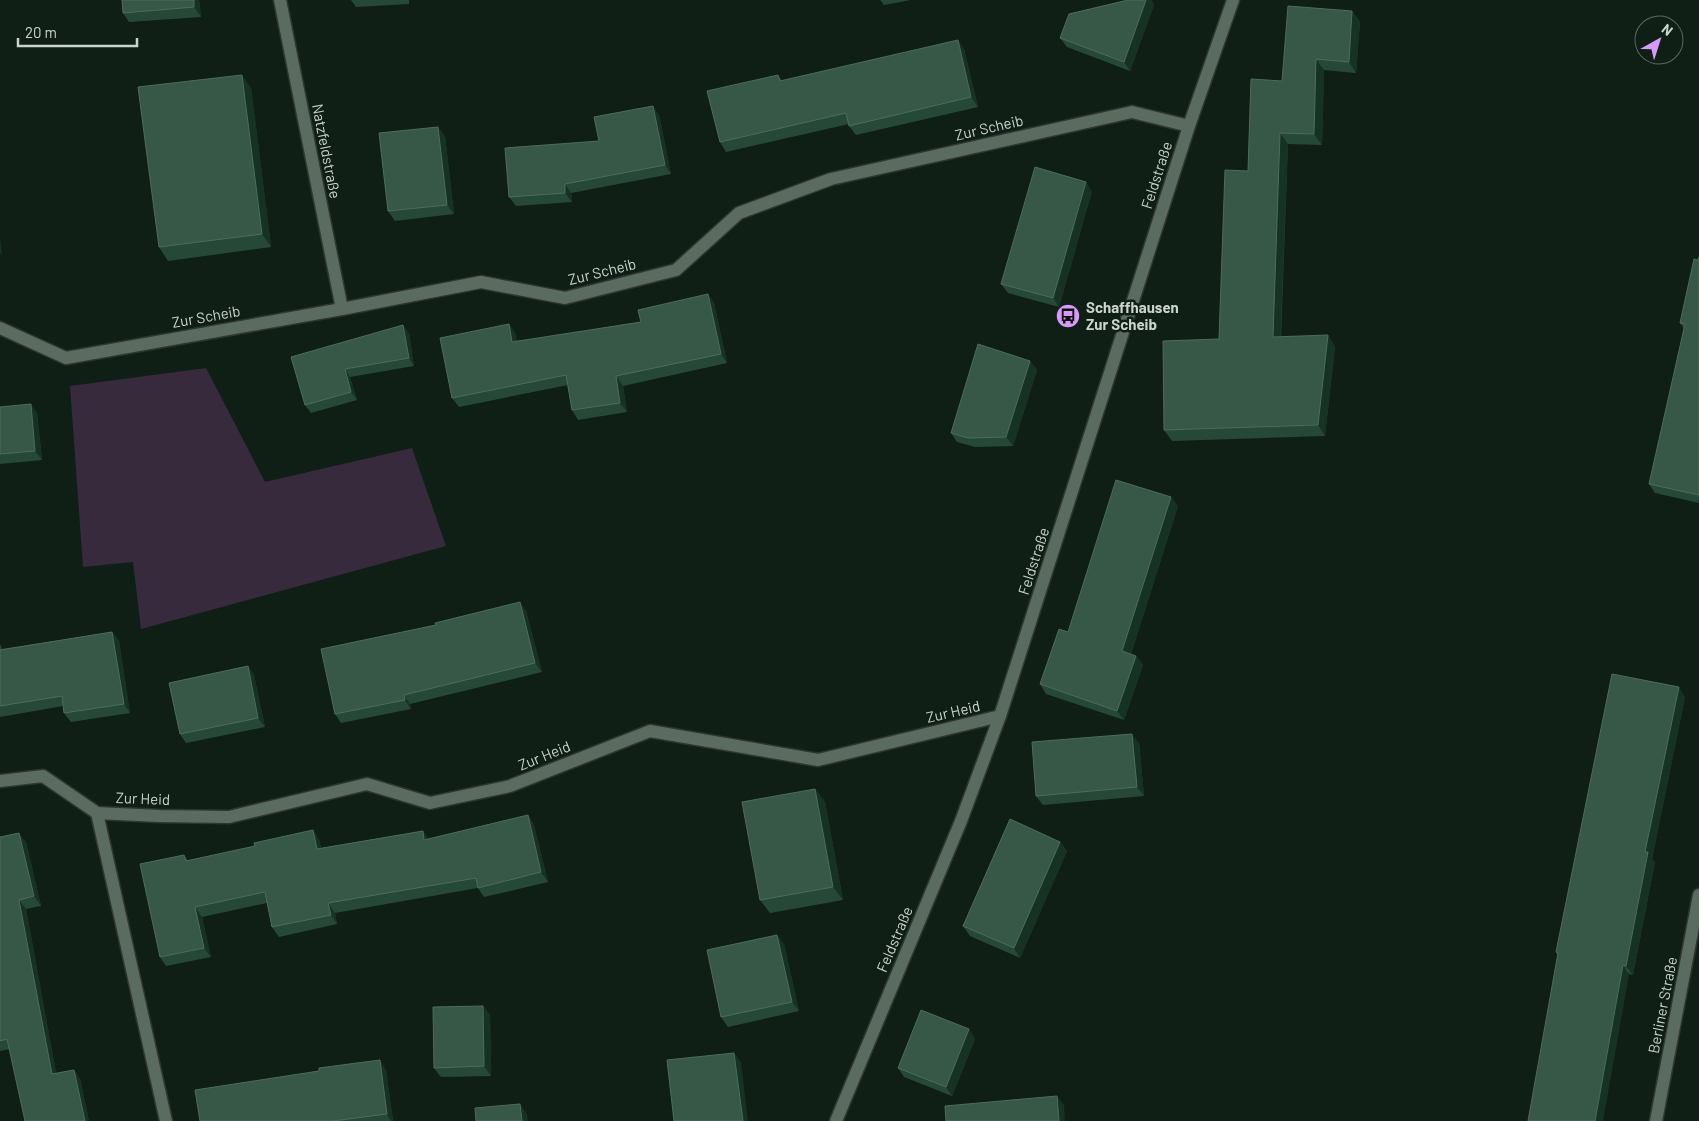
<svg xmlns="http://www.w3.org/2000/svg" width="1699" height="1121" viewBox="0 0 1699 1121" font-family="Barlow,sans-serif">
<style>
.green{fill:#362a3c}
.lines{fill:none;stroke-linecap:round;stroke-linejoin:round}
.street-casing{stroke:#2d3630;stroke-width:15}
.street{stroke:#5a6b60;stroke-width:12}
.wall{fill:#254936}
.shaded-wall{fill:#153223}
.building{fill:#375847;stroke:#4e6c5c}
.labels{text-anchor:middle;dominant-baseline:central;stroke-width:5;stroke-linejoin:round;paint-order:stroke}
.street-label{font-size:15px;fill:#cad4ce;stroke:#101f16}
.poi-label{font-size:15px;font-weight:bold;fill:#cad4ce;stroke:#101f16;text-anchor:start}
</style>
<rect width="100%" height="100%" fill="#101f16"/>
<!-- green -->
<polygon class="green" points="206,368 265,482 412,448 446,546 141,629 133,562 83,567 70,386"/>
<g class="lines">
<!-- street casing -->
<g class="street-casing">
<g id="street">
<polyline points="280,0 342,309"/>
<polyline points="0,328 66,358 342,309 481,282 565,298 676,270 739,213 831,179 1132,112 1189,126"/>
<polyline points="0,781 43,776 97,813"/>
<polyline points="166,1121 97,813 159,816 229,817 367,784 430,803 510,786 650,731 818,760 1000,716"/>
<polyline points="836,1121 961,821 1000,716 1189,126 1233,0"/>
<polyline points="1656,1121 1699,895"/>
</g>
</g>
<!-- street -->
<use href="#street" class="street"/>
</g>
<!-- wall -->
<g class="wall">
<polygon points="122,0 199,0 201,17 129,22 123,13"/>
<polygon points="351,0 409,0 409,4 356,7"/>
<polygon points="880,0 911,0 884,5"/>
<polygon points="1152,1 1154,5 1130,71 1067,47 1060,38"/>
<polygon points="1352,11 1360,22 1356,73 1324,70 1322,145 1288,144 1281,337 1335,346 1325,436 1172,441 1164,430 1219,339 1248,171 1282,81"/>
<polygon points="964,49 978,107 856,135 849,126 849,124 726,152 720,142 778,75 782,81"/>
<polygon points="251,88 271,247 168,261 159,247"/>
<polygon points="659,115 671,174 571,193 572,202 516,206 509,197 599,141"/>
<polygon points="445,136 454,214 395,221 388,211"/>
<polygon points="1092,191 1059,307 1008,293 1001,284"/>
<polygon points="1699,257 1699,503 1655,493 1649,484 1684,329 1680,323"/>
<polygon points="708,294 714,303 727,363 623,386 627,412 578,420 572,410 568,385 459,407 452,398 509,324 515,333 517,342 641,322"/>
<polygon points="409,333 414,366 350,377 357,400 311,413 305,405 291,357"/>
<polygon points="1030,361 1037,370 1013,446 975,447 957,442 951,433"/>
<polygon points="0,407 37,413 42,460 0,464"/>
<polygon points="1178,506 1131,654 1136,656 1143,665 1124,720 1046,694 1040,684 1068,632"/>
<polygon points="526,611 542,672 410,704 411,709 341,723 335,714"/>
<polygon points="112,632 119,641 130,713 71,722 64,713 63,706 0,717 0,644 2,649"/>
<polygon points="248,666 254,675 265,727 186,743 180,734"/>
<polygon points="1685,697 1652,859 1655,862 1633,975 1557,955 1556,952"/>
<polygon points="1139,743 1144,796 1043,805 1036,796"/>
<polygon points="815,789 825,802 843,900 770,913 760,900"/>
<polygon points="528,815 534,825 548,882 484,897 478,888 335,913 337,924 279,937 272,927 267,903 202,917 211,957 166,966 160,957 184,855 188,861 255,846 313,830 319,840 321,848 423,831 428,839"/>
<polygon points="0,837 26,842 41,906 26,909 56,1073 74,1070 80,1079 89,1121 10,1049 0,1051"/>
<polygon points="1060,842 1067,851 1020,958 970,936 963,926"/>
<polygon points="784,944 799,1011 728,1027 721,1017"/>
<polygon points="483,1006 490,1015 491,1076 441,1077 434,1068"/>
<polygon points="969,1029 975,1039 952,1096 904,1077 898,1068"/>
<polygon points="386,1070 393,1121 200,1121"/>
</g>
<!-- shaded-wall -->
<g class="shaded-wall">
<polygon points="194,0 199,0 201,17 194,7"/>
<polygon points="1146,0 1152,0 1152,1 1154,5 1130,71 1124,62"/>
<polygon points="1352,11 1360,22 1356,73 1349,62"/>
<polygon points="958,40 964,49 978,107 971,97"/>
<polygon points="1316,59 1324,70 1322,145 1314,134"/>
<polygon points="242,75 251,88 271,247 262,234"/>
<polygon points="653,106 659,115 671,174 665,165"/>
<polygon points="438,127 445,136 454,214 447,205"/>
<polygon points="1280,133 1288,144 1280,348 1273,337"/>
<polygon points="1086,182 1092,191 1059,307 1053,298"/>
<polygon points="565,184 571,193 572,202 565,193"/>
<polygon points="0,236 2,256 0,253"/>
<polygon points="708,294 714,303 727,363 721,354"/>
<polygon points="509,324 515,333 519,352 512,342"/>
<polygon points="403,325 409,333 414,366 409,358"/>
<polygon points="1328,335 1335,346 1325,436 1318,425"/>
<polygon points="1030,361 1037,370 1013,446 1006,437"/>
<polygon points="345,369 350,377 357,400 351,392"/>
<polygon points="616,376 623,386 627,412 620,403"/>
<polygon points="31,404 37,413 42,460 35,451"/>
<polygon points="1171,497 1178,506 1129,660 1122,651"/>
<polygon points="520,602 526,611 542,672 535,663"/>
<polygon points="112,632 119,641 130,713 124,704"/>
<polygon points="1136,656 1143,665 1124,720 1117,711"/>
<polygon points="248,666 254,675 265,727 258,718"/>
<polygon points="1679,687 1685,697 1652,859 1655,862 1633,975 1626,966 1645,852"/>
<polygon points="404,695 410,704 411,709 405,700"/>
<polygon points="1132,734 1139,743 1144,796 1137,787"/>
<polygon points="815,789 825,802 843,900 833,887"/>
<polygon points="528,815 534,825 548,882 541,872"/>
<polygon points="313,830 319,840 323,858 317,849"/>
<polygon points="423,831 429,840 424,840"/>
<polygon points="19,833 26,842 41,906 34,896"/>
<polygon points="1060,842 1067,851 1020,958 1014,948"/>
<polygon points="19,900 26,909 58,1083 52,1074"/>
<polygon points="328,903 335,913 337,924 331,915"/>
<polygon points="195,907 202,917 211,957 204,948"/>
<polygon points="777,935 784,944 799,1011 792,1002"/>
<polygon points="1623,965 1629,975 1603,1121 1595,1121"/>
<polygon points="483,1006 490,1015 491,1076 484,1066"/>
<polygon points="969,1029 975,1039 952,1096 946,1087"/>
<polygon points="734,1053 741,1062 748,1121 743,1121"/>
<polygon points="380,1060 386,1070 393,1121 391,1121 387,1114"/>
<polygon points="74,1070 80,1079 89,1121 85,1121"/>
<polygon points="1057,1096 1064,1105 1065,1121 1059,1121"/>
<polygon points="520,1104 527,1114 528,1121 522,1121"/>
</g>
<!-- building -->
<g class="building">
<polygon points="122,0 194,0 194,7 123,13"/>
<polygon points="1128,0 1146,0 1124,62 1060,38 1069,14"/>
<polygon points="1288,6 1352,11 1349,62 1316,59 1314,134 1280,133 1273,337 1328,335 1318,425 1164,430 1163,341 1219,339 1225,170 1248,171 1251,79 1282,81"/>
<polygon points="958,40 971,97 849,126 846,113 720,142 707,91 778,75 780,81"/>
<polygon points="242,75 262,234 159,247 138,87"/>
<polygon points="653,106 665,165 565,184 565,193 509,197 505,148 599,141 594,117"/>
<polygon points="438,127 447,205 388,211 379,133"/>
<polygon points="1035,167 1086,182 1053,298 1001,284"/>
<polygon points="1699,257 1699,495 1649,484 1685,324 1680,323 1694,259 1698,260"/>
<polygon points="708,294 721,354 616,376 620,403 572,410 566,375 452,398 440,338 509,324 512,342 641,322 638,310"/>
<polygon points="403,325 409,358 345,369 351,392 305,405 291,357"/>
<polygon points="978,344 1030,361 1006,437 968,438 951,433"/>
<polygon points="31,404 35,451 0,454 0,407"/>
<polygon points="1116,480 1171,497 1122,651 1136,656 1117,711 1040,684 1059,629 1068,632"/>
<polygon points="520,602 535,663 404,695 405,700 335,714 321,649 436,625 435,623"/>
<polygon points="112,632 124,704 64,713 62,696 0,706 0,650"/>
<polygon points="248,666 258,718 180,734 169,683"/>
<polygon points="1612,674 1679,687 1645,852 1648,852 1626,966 1623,965 1595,1121 1528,1121 1558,953 1556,952"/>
<polygon points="1132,734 1137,787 1036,796 1032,742"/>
<polygon points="815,789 833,887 760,900 742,802"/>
<polygon points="528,815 541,872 478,888 476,878 328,903 331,915 272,927 265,892 195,907 204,948 160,957 140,864 184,855 186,861 255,846 254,843 313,830 317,849 423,831 424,840"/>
<polygon points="1010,819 1060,842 1014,948 963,926"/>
<polygon points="19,833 34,896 19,900 52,1074 74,1070 85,1121 25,1121 7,1039 0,1041 0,837"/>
<polygon points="777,935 792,1002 721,1017 707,950"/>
<polygon points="483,1006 484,1066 434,1068 433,1007"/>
<polygon points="921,1010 969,1029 946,1087 898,1068"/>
<polygon points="734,1053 743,1121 674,1121 667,1060"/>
<polygon points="380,1060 387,1114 333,1121 200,1121 195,1090 319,1071 319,1068"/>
<polygon points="1057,1096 1059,1121 946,1121 945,1106"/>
<polygon points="520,1104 522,1121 476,1121 475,1108"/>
</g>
<!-- icons -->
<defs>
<g id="bus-disc" transform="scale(1.25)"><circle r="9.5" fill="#d89af8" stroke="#101f16"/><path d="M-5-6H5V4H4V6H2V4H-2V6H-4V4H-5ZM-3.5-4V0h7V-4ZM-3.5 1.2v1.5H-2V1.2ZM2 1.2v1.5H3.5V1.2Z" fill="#111"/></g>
</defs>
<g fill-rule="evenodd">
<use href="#bus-disc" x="1068" y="316"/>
</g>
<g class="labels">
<!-- street labels -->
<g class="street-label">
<text transform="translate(989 127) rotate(-13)">Zur Scheib</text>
<text transform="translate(327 151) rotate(79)">Natzfeldstraße</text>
<text transform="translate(1156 175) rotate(-72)">Feldstraße</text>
<text transform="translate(602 271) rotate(-14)">Zur Scheib</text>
<text transform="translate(206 316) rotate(-10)">Zur Scheib</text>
<text transform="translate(1033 561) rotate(-72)">Feldstraße</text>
<text transform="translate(953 711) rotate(-13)">Zur Heid</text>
<text transform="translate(544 755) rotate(-22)">Zur Heid</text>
<text transform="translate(143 798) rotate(2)">Zur Heid</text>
<text transform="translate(894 939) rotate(-67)">Feldstraße</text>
<text transform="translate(1662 1005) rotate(-79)">Berliner Straße</text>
</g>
<!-- poi labels -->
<g class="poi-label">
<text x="1086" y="307">Schaffhausen<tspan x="1086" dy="17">Zur Scheib</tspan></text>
</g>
</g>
<!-- north arrow -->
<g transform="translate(1659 40) rotate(39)"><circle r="24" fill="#101f16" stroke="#5a6760"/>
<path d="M0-4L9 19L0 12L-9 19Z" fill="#d89af8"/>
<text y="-8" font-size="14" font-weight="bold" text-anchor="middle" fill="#cad4ce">N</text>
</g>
<!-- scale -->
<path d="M18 38v8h119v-8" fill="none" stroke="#cad4ce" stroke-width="2.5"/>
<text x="25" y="38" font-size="15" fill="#cad4ce" stroke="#101f16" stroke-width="4" paint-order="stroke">20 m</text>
</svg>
